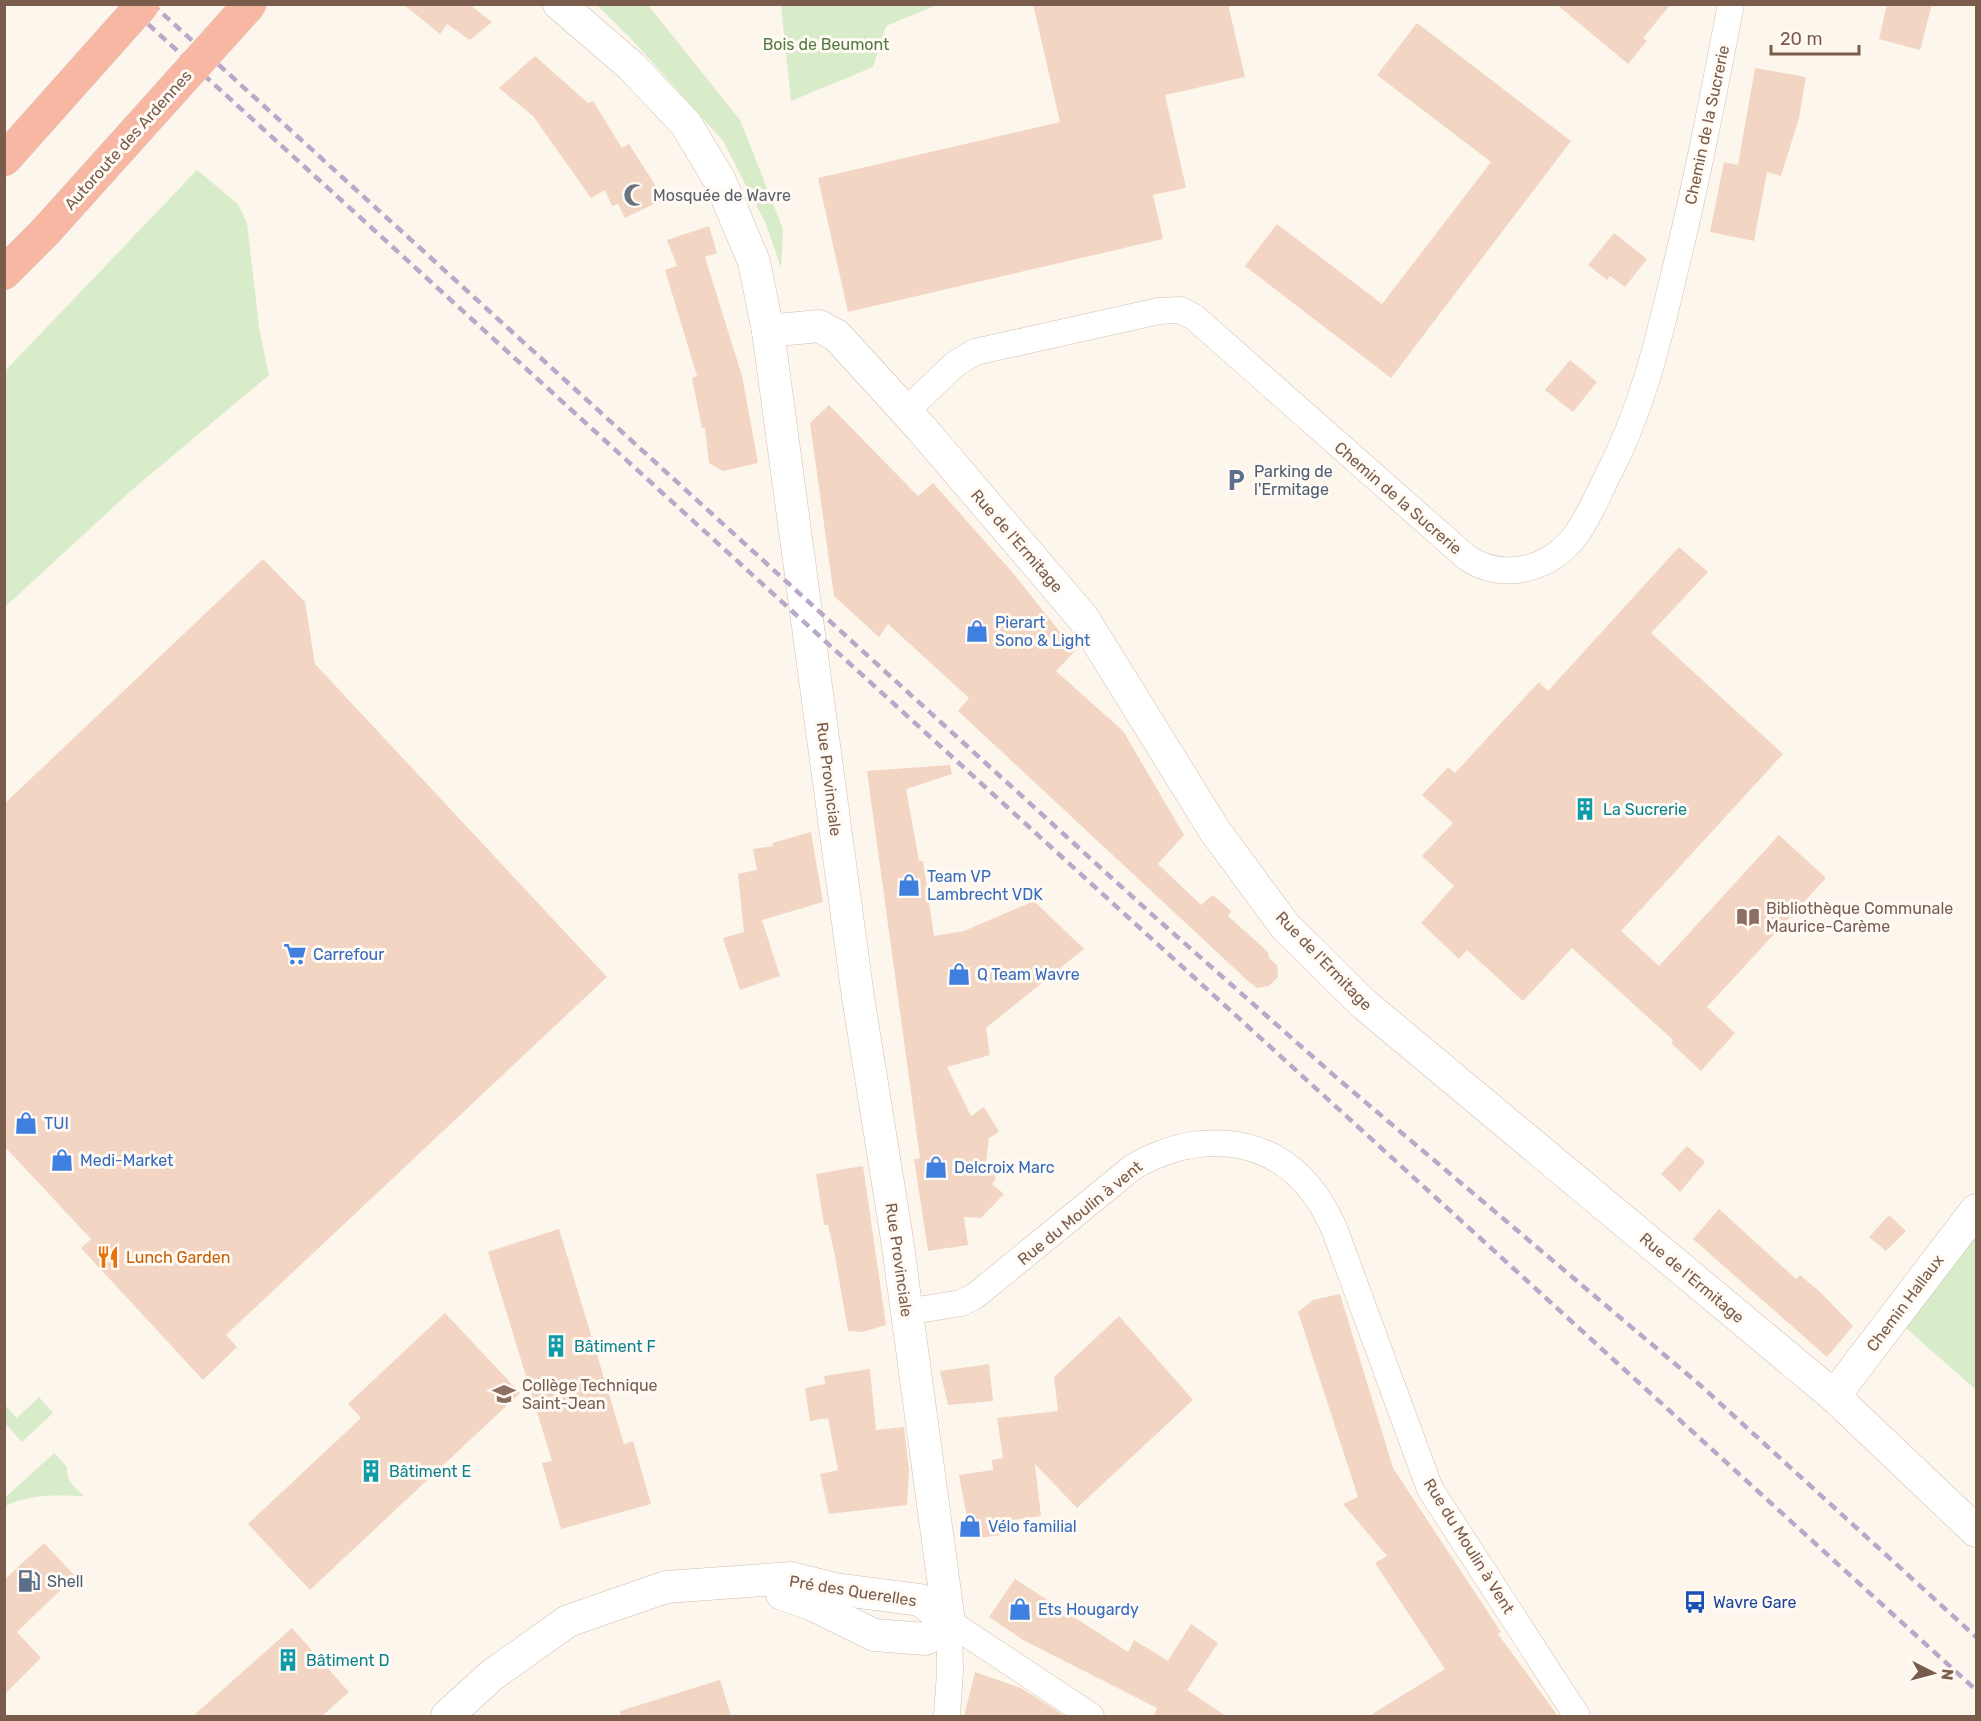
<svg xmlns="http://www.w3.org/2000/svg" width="1981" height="1721" viewBox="0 0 1981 1721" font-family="Rubik,sans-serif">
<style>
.green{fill:#d8ecc9}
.building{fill:#f3d5c3}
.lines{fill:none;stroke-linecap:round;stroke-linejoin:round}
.minor-casing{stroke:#d1beb0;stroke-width:27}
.tertiary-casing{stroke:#d1beb0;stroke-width:33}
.motorway-casing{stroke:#dad1cd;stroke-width:34}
.minor{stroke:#fff;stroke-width:26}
.tertiary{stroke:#fff;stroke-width:32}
.motorway{stroke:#f7b7a3;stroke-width:33}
.rail{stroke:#b9a8c9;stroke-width:4.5;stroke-dasharray:9 6;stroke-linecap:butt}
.motorway-bridge-casing{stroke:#dad1cd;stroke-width:34;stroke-linecap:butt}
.motorway-bridge{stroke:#f7b7a3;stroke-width:33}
.labels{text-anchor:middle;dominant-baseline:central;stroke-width:6;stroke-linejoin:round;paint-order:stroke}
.park-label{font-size:16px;fill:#537a41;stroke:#fffaf3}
.street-label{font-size:16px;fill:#7a5c4d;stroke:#fffaf3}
.worship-label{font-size:16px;fill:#5b616d;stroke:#fffaf3;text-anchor:start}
.service-label{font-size:16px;fill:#4e5e75;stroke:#fffaf3;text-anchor:start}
.shop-label{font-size:16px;fill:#366cbe;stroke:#fffaf3;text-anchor:start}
.culture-label{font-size:16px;fill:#0d838f;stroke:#fffaf3;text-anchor:start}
.education-label{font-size:16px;fill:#785e54;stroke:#fffaf3;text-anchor:start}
.food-label{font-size:16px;fill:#c56008;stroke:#fffaf3;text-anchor:start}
.transit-label{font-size:16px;fill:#164399;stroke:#fffaf3;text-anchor:start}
</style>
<rect width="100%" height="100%" fill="#fdf6ec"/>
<!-- green -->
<g class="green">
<polygon points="597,5 648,5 740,120 783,229 781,268 766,224 723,141 637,45"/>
<polygon points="781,5 781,4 937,5 886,26 873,67 791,101"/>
<polygon points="197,170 238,204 247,223 259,327 269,375 133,489 5,607 5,371"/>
<polygon points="1976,1217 1976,1390 1898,1321"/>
<polygon points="39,1397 53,1413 22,1442 5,1423 5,1405 17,1418"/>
<path d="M54,1453L67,1467C66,1481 74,1487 84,1496C57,1495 29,1494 5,1506V1498Z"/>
</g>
<!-- building -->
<g class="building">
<polygon points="403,4 469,4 492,22 470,40 447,24 440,34"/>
<polygon points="1033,4 1228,4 1245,77 1165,95 1186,188 1153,195 1163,239 848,312 818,178 1060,122"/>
<polygon points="1556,4 1671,4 1643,38 1647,41 1628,64"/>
<polygon points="1887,4 1932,4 1920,50 1879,39"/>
<polygon points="1417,23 1571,141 1391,378 1245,266 1277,224 1382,304 1491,162 1377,75"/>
<polygon points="535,56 588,103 593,101 622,148 629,144 664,199 625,218 618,204 612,206 605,190 591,198 533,116 499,88"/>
<polygon points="1755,68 1806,77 1799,118 1781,176 1767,172 1754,241 1710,232 1724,162 1738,165"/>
<polygon points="709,226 717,253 705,257 742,376 758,463 723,471 709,463 705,428 702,428 692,378 697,376 665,270 677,266 667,240"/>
<polygon points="1614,233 1647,259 1625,287 1610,276 1607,280 1588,265"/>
<polygon points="1570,360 1597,382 1573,412 1545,390"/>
<polygon points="829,405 918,496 933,483 1013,573 1075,651 1056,671 1123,731 1184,835 1158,864 1201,905 1213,895 1231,911 1228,916 1268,952 1269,958 1277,965 1278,977 1269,986 1257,988 1248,981 958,711 969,698 888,624 879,637 834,596 810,423"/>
<polygon points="1679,547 1708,572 1651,633 1783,754 1621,931 1659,966 1779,835 1826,878 1707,1007 1735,1033 1701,1071 1671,1043 1673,1040 1572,948 1523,1001 1467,950 1459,959 1421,923 1454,886 1422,856 1453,823 1422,795 1448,767 1455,773 1539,682 1548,691"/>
<polygon points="263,559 305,602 315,664 607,977 226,1335 237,1347 203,1380 81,1248 91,1239 4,1146 4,804"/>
<polygon points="950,765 952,774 906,789 919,861 923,861 934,936 964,931 1034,901 1084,949 986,1028 990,1055 947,1067 971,1116 984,1107 999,1132 989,1138 986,1163 996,1178 992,1184 1004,1194 981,1218 964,1217 968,1245 928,1251 914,1159 920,1158 867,771"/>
<polygon points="811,832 823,902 762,920 780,976 740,990 723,938 744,932 738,874 757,870 753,849 773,846 772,843"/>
<polygon points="1687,1146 1705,1162 1680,1192 1661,1174"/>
<polygon points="863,1166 886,1325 862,1332 848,1331 835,1256 828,1225 824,1225 816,1174"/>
<polygon points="1719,1209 1796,1279 1800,1275 1820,1292 1853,1326 1827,1357 1693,1239"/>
<polygon points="1889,1215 1906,1231 1886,1251 1869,1237"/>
<polygon points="559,1229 624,1444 633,1441 651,1504 561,1529 542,1463 552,1461 488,1252"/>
<polygon points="1340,1294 1393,1468 1501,1632 1498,1634 1558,1716 1369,1716 1445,1669 1375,1563 1387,1556 1343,1504 1358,1497 1298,1312 1313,1300"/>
<polygon points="445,1313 520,1393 310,1590 248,1524 361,1418 348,1404"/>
<polygon points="1119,1316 1193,1400 1077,1508 1035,1464 1041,1516 997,1522 1000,1535 971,1539 959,1475 993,1470 992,1460 1003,1458 997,1418 1058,1411 1054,1377"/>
<polygon points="989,1364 993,1401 948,1405 940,1371"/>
<polygon points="870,1369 876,1430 904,1427 909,1471 907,1505 829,1514 820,1474 838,1470 828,1418 810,1421 805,1388 825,1384 824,1376"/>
<polygon points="44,1543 75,1576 17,1632 41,1658 4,1695 4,1580"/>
<polygon points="1015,1579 1128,1652 1134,1640 1168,1661 1191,1624 1218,1643 1187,1690 1226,1716 1154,1716 1157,1708 1023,1640 989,1617"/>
<polygon points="292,1628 349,1692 322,1716 193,1716"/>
<polygon points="975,1672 1021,1688 1065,1716 964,1716"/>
<polygon points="720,1680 731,1716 621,1716 620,1711"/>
</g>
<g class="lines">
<!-- minor casing -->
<g class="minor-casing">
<g id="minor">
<path d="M905,412L955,364L975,352L1159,311L1180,310L1194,317L1466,557C1501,581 1545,571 1572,540C1586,523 1595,501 1605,481C1642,411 1658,343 1676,266C1697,180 1714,92 1731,4"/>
<path d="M906,1312L961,1303L975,1296L1133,1167C1193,1132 1268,1132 1313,1192C1322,1203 1328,1216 1334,1228L1430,1489L1577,1716"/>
<polyline points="949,1622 1091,1716"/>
<polyline points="947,1716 950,1671 949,1622"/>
</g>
</g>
<!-- tertiary casing -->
<g class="tertiary-casing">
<g id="tertiary">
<polyline points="559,4 631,66 686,124 720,181 754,262 768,331 858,997 897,1239 949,1622"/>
<polyline points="768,331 819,326 837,336 921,428 1083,618 1215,831 1285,926 1365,1005 1834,1396 1976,1531"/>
<polyline points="1834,1396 1976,1210"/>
<polyline points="782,1594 811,1604 874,1635 926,1639 949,1622"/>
<polyline points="447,1716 492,1675 568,1621 666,1587 791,1578 835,1589 920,1600 949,1622"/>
</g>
</g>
<!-- motorway casing -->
<g class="motorway-casing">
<polyline id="motorway" points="4,273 46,231"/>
</g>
<!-- minor -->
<use href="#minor" class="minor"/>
<!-- tertiary -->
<use href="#tertiary" class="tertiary"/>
<!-- motorway -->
<use href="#motorway" class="motorway"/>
<!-- rail -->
<g class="rail">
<polyline points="126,4 1976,1690"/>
<polyline points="152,4 1147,910 1338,1079 1700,1385 1976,1637"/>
</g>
<!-- motorway-bridge casing -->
<g class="motorway-bridge-casing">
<g id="motorway-bridge">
<polyline points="4,160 143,4"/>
<polyline points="46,231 250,4"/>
</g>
</g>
<!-- motorway-bridge -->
<use href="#motorway-bridge" class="motorway-bridge"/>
</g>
<!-- icons -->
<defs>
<g id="mosque-bare" transform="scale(1.8)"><path d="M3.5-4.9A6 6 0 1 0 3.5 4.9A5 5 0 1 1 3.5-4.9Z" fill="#6b7280" stroke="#fffaf3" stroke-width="2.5" paint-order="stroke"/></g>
<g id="parking-bare" transform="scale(1.8)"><path d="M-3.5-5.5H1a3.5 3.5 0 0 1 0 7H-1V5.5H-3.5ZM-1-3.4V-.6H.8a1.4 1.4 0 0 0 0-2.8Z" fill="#5c6f8a" stroke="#fffaf3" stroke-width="2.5" paint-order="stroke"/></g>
<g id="shop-bare" transform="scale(1.8)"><path d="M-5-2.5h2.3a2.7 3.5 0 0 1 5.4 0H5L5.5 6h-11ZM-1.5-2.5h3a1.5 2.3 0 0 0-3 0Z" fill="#3f7fe0" stroke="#fffaf3" stroke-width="2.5" paint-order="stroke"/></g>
<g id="building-bare" transform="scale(1.8)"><path d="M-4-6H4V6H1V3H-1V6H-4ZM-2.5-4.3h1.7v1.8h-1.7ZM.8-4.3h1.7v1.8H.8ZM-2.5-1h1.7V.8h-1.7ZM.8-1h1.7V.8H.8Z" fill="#0f9aa8" stroke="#fffaf3" stroke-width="2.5" paint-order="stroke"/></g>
<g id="library-bare" transform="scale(1.8)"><path d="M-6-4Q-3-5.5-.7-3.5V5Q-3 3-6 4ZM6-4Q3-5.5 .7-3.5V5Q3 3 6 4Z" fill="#8d6e63" stroke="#fffaf3" stroke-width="2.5" paint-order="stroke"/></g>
<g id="supermarket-bare" transform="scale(1.8)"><path d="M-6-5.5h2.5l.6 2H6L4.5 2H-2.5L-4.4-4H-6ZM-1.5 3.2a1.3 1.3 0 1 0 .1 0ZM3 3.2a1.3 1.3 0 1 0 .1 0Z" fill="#3f7fe0" stroke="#fffaf3" stroke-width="2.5" paint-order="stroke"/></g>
<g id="restaurant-bare" transform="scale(1.8)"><path d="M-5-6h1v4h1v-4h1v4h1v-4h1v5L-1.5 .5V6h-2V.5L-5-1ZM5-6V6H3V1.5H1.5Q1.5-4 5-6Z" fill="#e8710a" stroke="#fffaf3" stroke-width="2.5" paint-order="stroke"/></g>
<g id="school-bare" transform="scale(1.8)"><path d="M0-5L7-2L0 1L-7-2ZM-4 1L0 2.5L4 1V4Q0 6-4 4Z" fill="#8d6e63" stroke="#fffaf3" stroke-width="2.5" paint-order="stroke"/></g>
<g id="fuel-bare" transform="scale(1.8)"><path d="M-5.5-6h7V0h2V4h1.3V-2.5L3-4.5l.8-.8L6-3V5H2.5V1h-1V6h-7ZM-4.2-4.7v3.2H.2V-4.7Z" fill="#5c6f8a" stroke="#fffaf3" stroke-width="2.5" paint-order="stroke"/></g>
<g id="bus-bare" transform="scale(1.8)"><path d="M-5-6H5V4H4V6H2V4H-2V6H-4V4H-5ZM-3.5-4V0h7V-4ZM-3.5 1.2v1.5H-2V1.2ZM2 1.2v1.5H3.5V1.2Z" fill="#1a4fb4" stroke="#fffaf3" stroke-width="2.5" paint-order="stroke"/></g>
</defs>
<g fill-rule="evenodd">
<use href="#mosque-bare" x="635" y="195"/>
<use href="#parking-bare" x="1236" y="480"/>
<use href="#shop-bare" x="977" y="631"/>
<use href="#building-bare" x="1585" y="809"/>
<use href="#shop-bare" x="909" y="885"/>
<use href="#library-bare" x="1748" y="917"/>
<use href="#supermarket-bare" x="295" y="954"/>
<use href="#shop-bare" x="959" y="974"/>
<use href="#shop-bare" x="26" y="1123"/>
<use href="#shop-bare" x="62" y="1160"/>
<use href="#shop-bare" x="936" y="1167"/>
<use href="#restaurant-bare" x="108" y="1257"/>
<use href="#building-bare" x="556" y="1346"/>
<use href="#school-bare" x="504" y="1394"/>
<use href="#building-bare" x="371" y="1471"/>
<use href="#shop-bare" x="970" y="1526"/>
<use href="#fuel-bare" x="29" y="1581"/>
<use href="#bus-bare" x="1695" y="1602"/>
<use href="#shop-bare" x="1020" y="1609"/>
<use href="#building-bare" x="288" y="1660"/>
</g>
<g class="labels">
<!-- park labels -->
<g class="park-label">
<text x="826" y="44">Bois de Beumont</text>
</g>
<!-- street labels -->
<g class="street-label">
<text transform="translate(1707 125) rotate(-78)">Chemin de la Sucrerie</text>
<text transform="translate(128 140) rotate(-48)">Autoroute des Ardennes</text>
<text transform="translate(1398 498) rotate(41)">Chemin de la Sucrerie</text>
<text transform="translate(1017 541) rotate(49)">Rue de l'Ermitage</text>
<text transform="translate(829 779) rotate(83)">Rue Provinciale</text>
<text transform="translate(1324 961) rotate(46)">Rue de l'Ermitage</text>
<text transform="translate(1080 1213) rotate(-39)">Rue du Moulin à vent</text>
<text transform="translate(899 1260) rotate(82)">Rue Provinciale</text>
<text transform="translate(1692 1278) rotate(40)">Rue de l'Ermitage</text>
<text transform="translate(1905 1303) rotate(-53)">Chemin Hallaux</text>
<text transform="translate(1469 1546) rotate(58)">Rue du Moulin à Vent</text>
<text transform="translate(853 1591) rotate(9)">Pré des Querelles</text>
</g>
<!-- worship labels -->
<g class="worship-label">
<text x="653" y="195">Mosquée de Wavre</text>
</g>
<!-- service labels -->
<g class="service-label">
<text x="1254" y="471">Parking de<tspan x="1254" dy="18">l'Ermitage</tspan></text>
<text x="47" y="1581">Shell</text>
</g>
<!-- shop labels -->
<g class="shop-label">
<text x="995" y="622">Pierart<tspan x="995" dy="18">Sono &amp; Light</tspan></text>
<text x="927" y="876">Team VP<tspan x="927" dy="18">Lambrecht VDK</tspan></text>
<text x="313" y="954">Carrefour</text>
<text x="977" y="974">Q Team Wavre</text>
<text x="44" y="1123">TUI</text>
<text x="80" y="1160">Medi-Market</text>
<text x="954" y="1167">Delcroix Marc</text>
<text x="988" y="1526">Vélo familial</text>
<text x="1038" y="1609">Ets Hougardy</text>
</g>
<!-- culture labels -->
<g class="culture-label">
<text x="1603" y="809">La Sucrerie</text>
<text x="574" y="1346">Bâtiment F</text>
<text x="389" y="1471">Bâtiment E</text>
<text x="306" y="1660">Bâtiment D</text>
</g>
<!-- education labels -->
<g class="education-label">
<text x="1766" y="908">Bibliothèque Communale<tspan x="1766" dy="18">Maurice-Carème</tspan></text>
<text x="522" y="1385">Collège Technique<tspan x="522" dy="18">Saint-Jean</tspan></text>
</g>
<!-- food labels -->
<g class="food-label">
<text x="126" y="1257">Lunch Garden</text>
</g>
<!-- transit labels -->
<g class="transit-label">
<text x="1713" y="1602">Wavre Gare</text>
</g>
</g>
<!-- border -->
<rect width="1981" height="1721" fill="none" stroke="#7a5c4d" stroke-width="12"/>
<!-- north arrow -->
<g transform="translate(1933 1673) rotate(96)" stroke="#fffaf3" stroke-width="4.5" paint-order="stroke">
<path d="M0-4.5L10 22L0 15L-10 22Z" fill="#7a5c4d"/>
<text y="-9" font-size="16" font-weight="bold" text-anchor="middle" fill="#7a5c4d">N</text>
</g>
<!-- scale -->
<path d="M1771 45v9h88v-9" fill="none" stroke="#7a5c4d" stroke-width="3"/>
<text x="1780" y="45" font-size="18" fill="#7a5c4d" stroke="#fffaf3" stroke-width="4.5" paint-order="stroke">20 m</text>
</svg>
